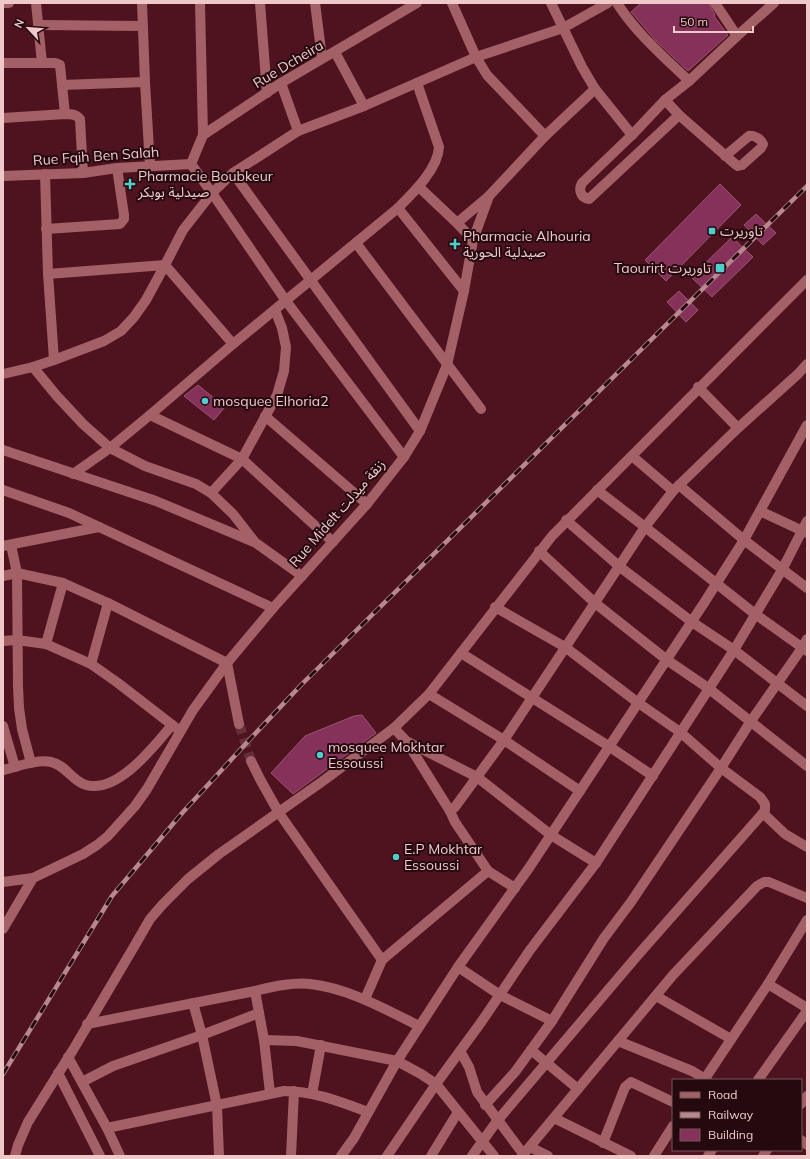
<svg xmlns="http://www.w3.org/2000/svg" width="810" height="1159" viewBox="0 0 810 1159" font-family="Mulish,'Noto Sans Arabic',sans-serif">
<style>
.building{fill:#863159;stroke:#945770}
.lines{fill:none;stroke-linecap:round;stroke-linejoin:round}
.minor-tunnel{stroke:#662e38;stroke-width:10;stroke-dasharray:10 5;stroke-linecap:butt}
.minor{stroke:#a36067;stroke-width:10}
.rail-casing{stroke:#b7898f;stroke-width:4.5}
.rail{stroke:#240a0e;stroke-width:3;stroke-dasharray:9;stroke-linecap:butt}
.poi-dot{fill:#52cdcc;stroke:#240a0e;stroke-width:1.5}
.labels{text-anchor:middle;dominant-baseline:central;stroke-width:4;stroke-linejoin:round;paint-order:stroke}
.street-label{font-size:14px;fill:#efc8ca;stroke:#240a0e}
.poi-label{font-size:14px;fill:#efc8ca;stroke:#240a0e;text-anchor:start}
</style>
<rect width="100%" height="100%" fill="#4e131e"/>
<!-- building -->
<g class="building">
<polygon points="641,3 709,3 715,15 714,16 728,35 688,71 655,40 631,12"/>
<polygon points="720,184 741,205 666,281 645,260"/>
<polygon points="756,214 776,233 763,245 744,225"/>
<polygon points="732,237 753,257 712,297 691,277"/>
<polygon points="679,291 698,310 686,322 667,302"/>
<polygon points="198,385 225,407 214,420 184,396"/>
<polygon points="362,715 376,733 293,794 271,773 305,736 354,716"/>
</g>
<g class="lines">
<!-- minor-tunnel -->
<polyline class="minor-tunnel" points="239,724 251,761"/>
<!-- minor -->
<g class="minor">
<polyline points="3,3 9,3"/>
<polyline points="36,3 42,63"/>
<polyline points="142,3 145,82 150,166"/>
<polyline points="200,3 203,135"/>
<polyline points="260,3 267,93"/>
<polyline points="315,3 322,58"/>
<polyline points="452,3 476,57 487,75 545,136"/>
<polyline points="551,3 582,67 595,89 632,135"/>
<path d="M617,3C636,33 664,57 689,81"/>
<polyline points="715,3 737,36"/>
<polyline points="39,25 142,26"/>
<polyline points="335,52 364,106"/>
<polyline points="3,63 55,63 60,65 65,114"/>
<polyline points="281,83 298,131"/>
<polyline points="62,85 145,82"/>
<path d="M665,100L679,115L735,164L738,166L742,165L761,148L763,144C761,139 754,135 749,136L725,156"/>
<path d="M679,115L589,199C581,198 578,190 582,183L632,135L665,100L689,81L737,36L774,3"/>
<path d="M3,118L65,114C71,114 76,114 80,119L83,173"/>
<polyline points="191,164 212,193 286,301 404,457"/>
<polyline points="191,164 203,135 281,83 417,3"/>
<polyline points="233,173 420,431"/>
<polyline points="45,174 48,274 54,360"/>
<polyline points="3,176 83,173 117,168 191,164"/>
<polyline points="419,187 457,223 473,240"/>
<polyline points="398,208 464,291"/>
<polyline points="457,223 489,196"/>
<polyline points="46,229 120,224 124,219 124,215 117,168"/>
<polyline points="356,243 481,409"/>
<polyline points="48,274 165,265 233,344"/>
<polyline points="33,367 56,395 83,424 110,448 145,466 196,484 211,493 233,514 254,541"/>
<polyline points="3,374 33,367 54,360 104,341 121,331 134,317 146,300 165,265 183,230 212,193 233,173 298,131 364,106 476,57 563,28 608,3"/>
<polyline points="698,387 738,428"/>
<polyline points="150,415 242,459 333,542"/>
<polyline points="265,416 367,504"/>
<polyline points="3,450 156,501 256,543 302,576"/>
<polyline points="632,456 673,491"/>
<path d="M73,474L110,448L150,415L233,344L398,208C413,193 438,169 439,147L417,83"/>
<polyline points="679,485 744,540 807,588"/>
<polyline points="3,490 69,513 273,608"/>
<polyline points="597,490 645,527 755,614 807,651"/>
<polyline points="211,493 242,459 277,395 284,371 286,347 282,328 275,310"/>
<polyline points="760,511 807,533"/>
<polyline points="566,520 620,567 692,622 734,650 807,706"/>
<polyline points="11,545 17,573 18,686 19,708 22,729 31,763"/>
<polyline points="3,546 99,527"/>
<polyline points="539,551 595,603 667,660 708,688 807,766"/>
<polyline points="3,576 17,573 63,583 108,603 227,663 239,724"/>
<polyline points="3,641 17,640 46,644 91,664 118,683 180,731"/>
<polyline points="46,644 63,583"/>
<polyline points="461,653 610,747 653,776"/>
<polyline points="91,664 108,603"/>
<polyline points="429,694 504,740 580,791"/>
<polyline points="3,726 15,767"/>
<polyline points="394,728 406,741 477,777 551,835 596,863"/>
<polyline points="407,742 450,811"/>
<polyline points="251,761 261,781 279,813 382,960"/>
<path d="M3,770C17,767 36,759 51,762C66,765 72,781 86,785C118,794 155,745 172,725"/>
<polyline points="763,813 785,834 807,847"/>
<polyline points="3,882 33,878 83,854 97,845 108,836 135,806 147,789 193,710 227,663 273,608 367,504 404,457 420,431 447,365 464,291 473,240 489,196 545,136 595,89"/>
<polyline points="515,888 488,871 455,822 450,811 455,807 504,740 645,527 673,491 738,428 798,374 807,364"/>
<polyline points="3,929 33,878"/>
<polyline points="458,967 500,995 552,1021"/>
<polyline points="768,984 807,1008"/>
<path d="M255,991C272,987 292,982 310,984C348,988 385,1009 419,1026"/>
<polyline points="656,996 731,1039"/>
<polyline points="365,999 382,960 488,871"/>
<polyline points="193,1003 202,1035 217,1106 219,1156"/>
<polyline points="87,1024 255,991 264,1040 270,1093"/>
<polyline points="264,1040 297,1041 397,1061 421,1074 436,1084 494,1156"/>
<polyline points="618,1041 692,1071 707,1080"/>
<polyline points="531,1050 578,1089"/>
<polyline points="460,1051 469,1067 477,1092 524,1155"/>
<polyline points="68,1057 107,1128 120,1156"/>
<polyline points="58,1073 100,1156"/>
<polyline points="704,1080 768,984 807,920"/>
<polyline points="758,1080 807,1011"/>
<polyline points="82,1082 113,1066 202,1035 259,1013"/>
<polyline points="312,1094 321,1045"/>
<polyline points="801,1104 807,1096"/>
<polyline points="485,1105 515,1072 552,1021 604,938 631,902 721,768 751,721 802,648 807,639"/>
<polyline points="554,1118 631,1156"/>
<path d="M107,1128L284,1091C314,1091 341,1102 368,1112"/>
<polyline points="801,1140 807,1145"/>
<polyline points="603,1143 625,1087 631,1082 673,1102"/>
<polyline points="530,1147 548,1156"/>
<polyline points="15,1156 18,1145 28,1122 73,1050 135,945 150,919 163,904 188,879 219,854 323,781 394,728 429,694 552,536 807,280"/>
<polyline points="291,1156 294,1091"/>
<polyline points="341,1156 354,1138 397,1061 458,967 529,868 704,603 744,540 807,425"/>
<polyline points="387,1156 436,1084 482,1021 530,950 596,863 734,650 782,570 807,521"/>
<polyline points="431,1156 458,1112"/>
<polyline points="472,1156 497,1121 637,956 763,813 765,810 765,804 760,797 721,768 680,732 637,702 565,647 495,607"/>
<polyline points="522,1156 673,975 757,886 764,882 769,882 807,898"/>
<polyline points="654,1156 673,1126"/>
<polyline points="708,1156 712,1150"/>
<polyline points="763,1156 767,1150"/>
</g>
<!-- rail casing -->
<g class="rail-casing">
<polyline id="rail" points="3,1074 112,896 183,812 252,737 302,684 807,186"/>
</g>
<!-- rail -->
<use href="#rail" class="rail"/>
</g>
<!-- markers -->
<g class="poi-dot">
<path d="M128 178h4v4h4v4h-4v4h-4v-4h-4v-4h4z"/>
<rect x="708" y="227" width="8" height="8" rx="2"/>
<path d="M453 238h4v4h4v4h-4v4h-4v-4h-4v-4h4z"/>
<rect x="715" y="263" width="10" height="10" rx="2"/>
<circle cx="205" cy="401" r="4"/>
<circle cx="320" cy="755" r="4"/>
<circle cx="396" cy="857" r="4"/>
</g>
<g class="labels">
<!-- street labels -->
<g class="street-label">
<text transform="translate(288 64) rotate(-31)">Rue Dcheira</text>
<text transform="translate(96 156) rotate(-4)">Rue Fqih Ben Salah</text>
<text transform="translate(337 513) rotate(-49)">Rue Midelt زنقة ميدلت</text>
</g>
<!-- poi labels -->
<g class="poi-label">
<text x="138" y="176">Pharmacie Boubkeur<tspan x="138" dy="16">صيدلية بوبكر</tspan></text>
<text x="720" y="231">تاوريرت</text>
<text x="463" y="236">Pharmacie Alhouria<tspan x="463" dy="16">صيدلية الحورية</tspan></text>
<text x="711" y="268" text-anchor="end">Taourirt تاوريرت</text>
<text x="213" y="401">mosquee Elhoria2</text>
<text x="328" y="747">mosquee Mokhtar<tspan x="328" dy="16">Essoussi</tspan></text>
<text x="404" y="849">E.P Mokhtar<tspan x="404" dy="16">Essoussi</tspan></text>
</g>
</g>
<!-- border -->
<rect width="810" height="1159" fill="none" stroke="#efc8ca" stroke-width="8"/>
<!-- legend -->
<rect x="672" y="1079" width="130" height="72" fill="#240a0e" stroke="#755659"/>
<rect x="680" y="1092" width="20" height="6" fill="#a36067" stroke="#755659"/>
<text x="708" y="1099" font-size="12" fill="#efc8ca">Road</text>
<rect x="680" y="1112" width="20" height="6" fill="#b7898f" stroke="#755659"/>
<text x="708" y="1119" font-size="12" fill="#efc8ca">Railway</text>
<rect x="680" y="1129" width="20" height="12" fill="#863159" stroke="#755659"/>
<text x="708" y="1139" font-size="12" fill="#efc8ca">Building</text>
<!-- north arrow -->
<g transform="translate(28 28) rotate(296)" stroke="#240a0e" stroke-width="3" paint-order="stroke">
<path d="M0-3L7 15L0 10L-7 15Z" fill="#efc8ca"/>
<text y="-6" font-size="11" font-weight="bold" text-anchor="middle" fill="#efc8ca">N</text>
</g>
<!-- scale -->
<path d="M674 26v6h79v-6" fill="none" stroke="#efc8ca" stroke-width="2"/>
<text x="680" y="26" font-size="12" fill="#efc8ca" stroke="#240a0e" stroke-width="3" paint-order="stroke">50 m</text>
</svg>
